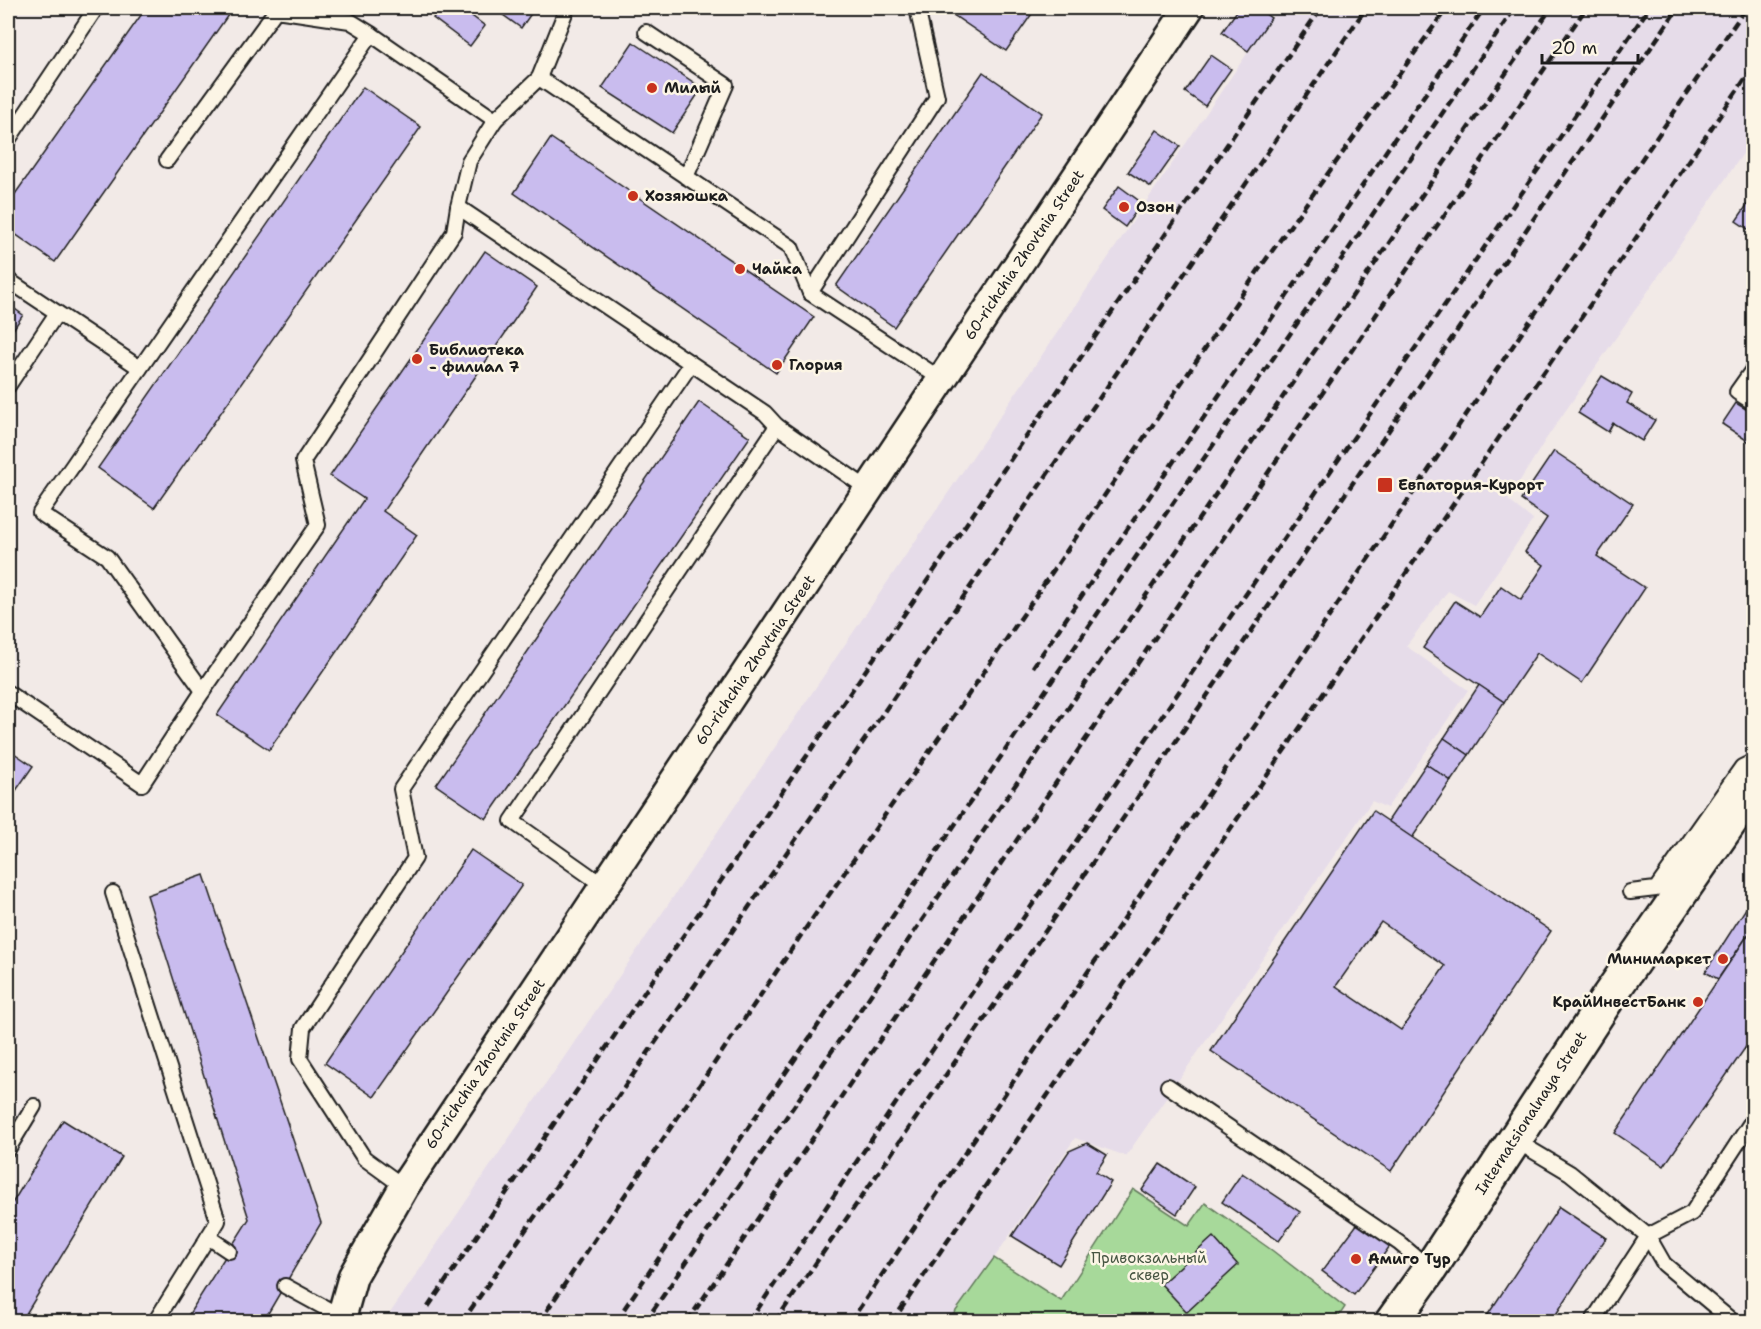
<svg xmlns="http://www.w3.org/2000/svg" width="1761" height="1329" viewBox="0 0 1761 1329" font-family="'Shantell Sans',sans-serif">
<style>
.built{fill:#e6dce9}
.green{fill:#a7d99a;stroke:#627a5b;stroke-width:1.5}
.building{fill:#c9bcee;stroke:#1c1c1c;stroke-width:1.5;fill-rule:evenodd}
.lines{fill:none;stroke-linecap:round;stroke-linejoin:round}
.lane-casing{stroke:#1c1c1c;stroke-width:18}
.street-casing{stroke:#1c1c1c;stroke-width:33}
.secondary-casing{stroke:#1c1c1c;stroke-width:38}
.lane{stroke:#fcf5e5;stroke-width:14}
.street{stroke:#fcf5e5;stroke-width:28}
.secondary{stroke:#fcf5e5;stroke-width:33}
.rail{stroke:#1c1c1c;stroke-width:4.5;stroke-dasharray:9 4.5;stroke-linecap:butt}
.poi-dot{fill:#c8321e;stroke:#fcf5e5;stroke-width:2}
.labels{text-anchor:middle;dominant-baseline:central;stroke-width:5;stroke-linejoin:round;paint-order:stroke}
.poi-label{font-size:15px;font-weight:bold;fill:#1c1c1c;stroke:#fcf5e5;text-anchor:start}
.street-label{font-size:15px;fill:#1c1c1c;stroke:#fcf5e5}
.park-label{font-size:15px;fill:#465542;stroke:#fcf5e5}
</style>
<rect width="100%" height="100%" fill="#f2eae7"/>
<filter id="ink" filterUnits="userSpaceOnUse"><feTurbulence type="fractalNoise" baseFrequency=".0167" numOctaves="2"/><feDisplacementMap in="SourceGraphic" scale="12" xChannelSelector="R" yChannelSelector="G"/><feConvolveMatrix kernelMatrix="1 2 1 2 8 2 1 2 1" color-interpolation-filters="sRGB"/></filter>
<g filter="url(#ink)">
<!-- built -->
<polygon class="built" points="1278,8 1753,8 1753,139 1546,439 1508,500 1533,520 1474,605 1448,591 1406,646 1468,690 1387,808 1372,801 1126,1156 1075,1138 999,1251 948,1321 384,1322"/>
<!-- green -->
<polygon class="green" points="1133,1189 1189,1226 1205,1203 1273,1251 1345,1307 1335,1322 948,1322 994,1258 1061,1301"/>
<!-- building -->
<g class="building">
<polygon points="146,8 233,8 55,262 8,229 8,204"/>
<polygon points="441,8 461,8 485,26 470,46 433,18"/>
<polygon points="502,8 535,8 521,28 499,12"/>
<polygon points="952,8 1036,8 1006,51 949,12"/>
<polygon points="1239,8 1257,8 1271,18 1248,51 1222,32"/>
<polygon points="633,42 702,88 672,133 602,88"/>
<polygon points="1211,55 1231,69 1205,106 1185,92"/>
<polygon points="983,72 1042,113 894,327 836,286"/>
<polygon points="363,87 421,127 154,508 98,468"/>
<polygon points="1157,130 1180,146 1151,187 1128,172"/>
<polygon points="551,138 814,317 776,373 514,193"/>
<polygon points="1119,186 1142,203 1125,227 1102,210"/>
<polygon points="1754,195 1754,233 1736,221"/>
<polygon points="485,251 537,287 383,511 417,535 269,750 217,715 364,499 330,476"/>
<polygon points="8,304 23,315 8,337"/>
<polygon points="1602,376 1632,394 1627,403 1655,420 1642,441 1613,423 1608,432 1578,413"/>
<polygon points="699,402 750,437 486,819 436,785"/>
<polygon points="1736,403 1754,414 1754,445 1722,424"/>
<polygon points="1554,451 1633,504 1597,556 1645,588 1582,683 1537,653 1504,702 1423,648 1455,601 1480,617 1501,586 1521,600 1544,565 1525,552 1547,518 1521,500"/>
<polygon points="1479,685 1504,702 1469,755 1444,738"/>
<polygon points="1444,738 1469,755 1451,781 1426,764"/>
<polygon points="8,749 33,766 8,802"/>
<polygon points="1426,764 1451,781 1412,838 1388,821"/>
<path d="M1373,811L1551,931L1391,1171L1211,1051ZM1381,922L1445,966L1401,1030L1336,986Z"/>
<polygon points="471,850 522,885 374,1097 325,1063"/>
<polygon points="204,875 321,1223 263,1322 184,1322 249,1219 147,895"/>
<polygon points="1754,900 1754,926 1718,979 1705,972 1750,902"/>
<polygon points="1754,926 1754,1035 1664,1166 1615,1133"/>
<polygon points="63,1120 122,1157 21,1322 8,1322 8,1210"/>
<polygon points="1087,1143 1107,1155 1096,1172 1111,1182 1059,1265 1012,1236 1069,1151"/>
<polygon points="1160,1164 1195,1187 1177,1214 1142,1190"/>
<polygon points="1242,1173 1300,1212 1279,1241 1222,1202"/>
<polygon points="1559,1207 1606,1238 1551,1322 1483,1322"/>
<polygon points="1358,1223 1390,1246 1354,1295 1322,1271"/>
<polygon points="1213,1237 1238,1265 1187,1312 1161,1284"/>
</g>
<g class="lines">
<!-- lane casing -->
<g class="lane-casing">
<g id="lane">
<polyline points="567,8 539,78 495,120 469,161 458,207 765,413 777,426"/>
<polyline points="646,32 726,85 686,177"/>
<polyline points="539,78 791,247 810,293 941,379"/>
<polyline points="8,140 96,8"/>
<polyline points="167,160 276,10 350,21 371,34"/>
<polyline points="8,280 140,368"/>
<polyline points="810,293 937,97 917,8"/>
<polyline points="1754,368 1737,392 1754,403"/>
<polyline points="8,386 57,313"/>
<polyline points="203,691 107,557 40,513 371,34 495,120"/>
<polyline points="8,693 142,784 203,691 318,525 303,461 454,232 458,207"/>
<polyline points="604,886 512,821 777,426 868,489"/>
<polyline points="1630,892 1656,889 1742,767 1754,761"/>
<polyline points="113,893 218,1221 155,1322"/>
<polyline points="1168,1086 1399,1243 1430,1269"/>
<polyline points="1513,1139 1570,1173 1648,1236 1664,1264 1731,1320 1731,1322"/>
<polyline points="8,1149 34,1106"/>
<polyline points="404,1187 364,1158 300,1059 303,1028 415,858 401,789 691,364"/>
<polyline points="208,1237 229,1251"/>
<polyline points="285,1286 340,1316"/>
<polyline points="1592,1322 1648,1236 1692,1213 1754,1118"/>
</g>
</g>
<!-- street casing -->
<g class="street-casing">
<polyline id="street" points="340,1322 353,1276 404,1187 1189,8"/>
</g>
<!-- secondary casing -->
<g class="secondary-casing">
<polyline id="secondary" points="1392,1322 1430,1269 1609,996 1754,787"/>
</g>
<!-- lane -->
<use href="#lane" class="lane"/>
<!-- street -->
<use href="#street" class="street"/>
<!-- secondary -->
<use href="#secondary" class="secondary"/>
<!-- rail -->
<g class="rail">
<polyline points="1033,667 1484,8"/>
<polyline points="428,1307 1321,8"/>
<polyline points="624,1309 925,869 1129,567 1515,8"/>
<polyline points="462,1322 973,583 1366,8"/>
<polyline points="539,1322 808,925 947,726 1262,265 1447,8"/>
<polyline points="645,1322 1551,8"/>
<polyline points="687,1322 1586,8"/>
<polyline points="749,1322 894,1106 1649,8"/>
<polyline points="775,1322 1109,839 1678,8"/>
<polyline points="850,1322 1523,331 1746,8"/>
<polyline points="892,1322 1754,66"/>
</g>
</g>
</g>
<!-- markers -->
<g class="poi-dot">
<circle cx="652" cy="88" r="6"/>
<circle cx="633" cy="196" r="6"/>
<circle cx="1124" cy="207" r="6"/>
<circle cx="740" cy="269" r="6"/>
<circle cx="417" cy="359" r="6"/>
<circle cx="777" cy="365" r="6"/>
<rect x="1377" y="477" width="16" height="16" rx="3"/>
<circle cx="1723" cy="959" r="6"/>
<circle cx="1698" cy="1002" r="6"/>
<circle cx="1356" cy="1259" r="6"/>
</g>
<g class="labels">
<!-- poi labels -->
<g class="poi-label">
<text x="664" y="88">Милый</text>
<text x="645" y="196">Хозяюшка</text>
<text x="1136" y="207">Озон</text>
<text x="752" y="269">Чайка</text>
<text x="429" y="350">Библиотека<tspan x="429" dy="17">- филиал 7</tspan></text>
<text x="789" y="365">Глория</text>
<text x="1398" y="485">Евпатория-Курорт</text>
<text x="1711" y="959" text-anchor="end">Минимаркет</text>
<text x="1686" y="1002" text-anchor="end">КрайИнвестБанк</text>
<text x="1368" y="1259">Амиго Тур</text>
</g>
<!-- street labels -->
<g class="street-label">
<text transform="translate(1024 255) rotate(-56)">60-richchia Zhovtnia Street</text>
<text transform="translate(755 660) rotate(-56)">60-richchia Zhovtnia Street</text>
<text transform="translate(485 1064) rotate(-56)">60-richchia Zhovtnia Street</text>
<text transform="translate(1531 1113) rotate(-57)">Internatsionalnaya Street</text>
</g>
<!-- park labels -->
<g class="park-label">
<text x="1149" y="1258">Привокзальный<tspan x="1149" dy="17">сквер</tspan></text>
</g>
</g>
<!-- margin -->
<rect width="1761" height="1329" fill="none" stroke="#fcf5e5" stroke-width="30"/>
<rect x="15" y="15" width="1731" height="1299" fill="none" stroke="#1c1c1c" stroke-width="2" filter="url(#ink)"/>
<!-- scale -->
<path d="M1542 54v9h96v-9" fill="none" stroke="#1c1c1c" stroke-width="3"/>
<text x="1551" y="54" font-size="18" fill="#1c1c1c" stroke="#fcf5e5" stroke-width="4.5" paint-order="stroke">20 m</text>
</svg>
